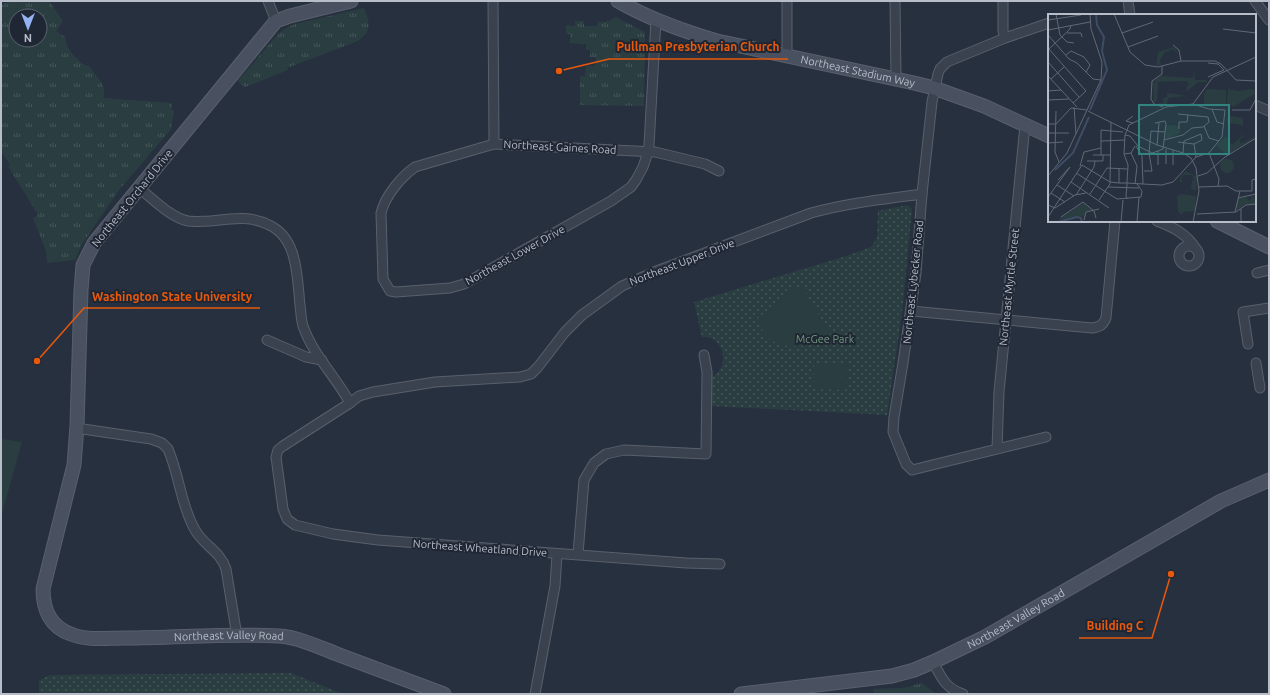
<svg xmlns="http://www.w3.org/2000/svg" width="1270" height="695" viewBox="0 0 1270 695" font-family="Ubuntu,sans-serif">
<style>
.grass{fill:url(#grass-tufts);fill-rule:evenodd}
.park{fill:url(#park-dots)}
.garden{fill:#2a3e41}
.lines{fill:none;stroke-linecap:round;stroke-linejoin:round}
.street-casing{stroke:#59606c;stroke-width:11}
.secondary-casing{stroke:#59606c;stroke-width:15}
.street{stroke:#3b424f;stroke-width:9}
.secondary{stroke:#495161;stroke-width:13}
.labels{text-anchor:middle;dominant-baseline:central;stroke-width:4;stroke-linejoin:round;paint-order:stroke}
.street-label{font-size:11px;fill:#b7bdc9;stroke:#202734}
.park-label{font-size:11px;fill:#70997c;stroke:#202734}
.inset-river{fill:none;stroke:#3e4c66;stroke-width:2}
.inset-road{fill:none;stroke:#616876;stroke-width:1}
.view{fill:#318480;fill-opacity:0.15;stroke:#318480;stroke-width:2}
.inset-edge{fill:none;stroke:#b7bdc9;stroke-width:2}
.leader{fill:none;stroke:#e8590c;stroke-width:1.5}
.callout-dot{fill:#e8590c;stroke:#202734;stroke-width:1.5}
.callout-label{font-size:12px;text-anchor:middle;font-weight:bold;fill:#e8590c;stroke:#202734;stroke-width:4;stroke-linejoin:round;paint-order:stroke}
</style>
<defs>
<pattern id="grass-tufts" width="24" height="20" patternUnits="userSpaceOnUse"><rect width="24" height="20" fill="#2a3e41"/><path d="M3 7l-1-3M5 7V3M7 7l1-3M15 17l-1-3M17 17v-4M19 17l1-3" fill="none" stroke="#47585b"/></pattern>
<pattern id="park-dots" width="8" height="8" patternUnits="userSpaceOnUse"><rect width="8" height="8" fill="#2a3e41"/><path d="M2 2h.1M6 6h.1" fill="none" stroke="#47585b" stroke-width="1.8" stroke-linecap="round"/></pattern>
</defs>
<rect width="100%" height="100%" fill="#27303f"/>
<!-- grass -->
<g class="grass">
<path d="M8,1H49L63,21L56,31L65,37L68,48L74,56L83,64L89,66L102,83L104,89V98L172,103V110L174,111L171,129L119,190L82,244L75,260L47,263L46,251L33,218L38,215L8,166L10,165L1,151V6ZM16,16H40V40H16Z"/>
<path d="M364,8C370,22 372,31 358,41L287,68L288,70L245,87L237,81C245,73 253,64 260,55C271,43 279,29 295,24Z"/>
<polygon points="616,17 645,32 644,106 580,105 580,76 585,76 586,66 595,66 596,57 590,57 590,50 586,50 586,44 570,43 570,34 566,34 566,25 575,26 575,21 584,21 584,26 597,26 598,22 606,22"/>
<polygon points="922,683 936,694 874,694 873,689 903,688"/>
</g>
<!-- park -->
<g class="park">
<path d="M907,205L911,208L912,210L902,313L887,415L712,406L711,378C731,368 725,335 702,337L694,302L846,256L871,247L877,238L878,211Z"/>
<polygon points="291,673 343,694 39,694 39,681 49,675"/>
</g>
<!-- garden -->
<g class="garden">
<path d="M795,288H803L831,335C812,348 777,354 762,330C760,327 758,322 757,319Z"/>
<polygon points="814,363 848,364 846,390 813,389"/>
<polygon points="1,439 22,442 1,517"/>
</g>
<g class="lines">
<!-- street casing -->
<g class="street-casing">
<g id="street">
<polyline points="268,1 276,21"/>
<polyline points="493,1 494,144 655,152 705,164 719,171"/>
<polyline points="895,1 896,78"/>
<polyline points="1003,1 1003,31 1005,38"/>
<polyline points="1128,1 1130,15"/>
<polyline points="1255,1 1269,20"/>
<polyline points="787,55 787,1"/>
<polyline points="1255,105 1269,111"/>
<path d="M494,144L415,167C401,177 385,196 381,213L383,279L390,291L396,292L450,288L464,284L611,201L631,187L636,180L643,167L648,152L649,145L656,20"/>
<path d="M139,188C153,199 171,218 188,221C195,222 203,221 210,221C230,219 250,215 269,225C298,238 297,277 300,305C301,312 301,320 303,326C313,355 336,377 350,403"/>
<path d="M1157,221C1173,227 1187,234 1196,249"/>
<circle cx="1189" cy="256" r="10"/>
<polyline points="1257,273 1269,270"/>
<path d="M911,311L1092,328C1100,327 1103,325 1106,318L1115,221"/>
<polyline points="267,340 306,357 322,360"/>
<polyline points="1248,344 1243,312 1269,308"/>
<polyline points="1256,363 1260,388"/>
<path d="M76,428L151,439L162,443L168,449C179,474 181,505 194,528C202,545 220,550 226,569L237,636"/>
<polyline points="1046,437 912,470 906,464 893,432 894,417 903,363 916,273 922,194 932,102 938,74 940,69 947,62 1005,38 1049,23"/>
<polyline points="997,449 999,392 1025,125"/>
<polyline points="578,554 584,480 594,463 606,454 624,450 706,454 707,372 704,355"/>
<path d="M720,564L686,563L378,540L333,534L295,525L287,519L283,509L276,457L278,450L283,446L350,403L359,396L373,392L435,382L520,377L531,374L538,367L565,332L582,315L622,286L654,272L811,213C848,203 885,199 922,194"/>
<path d="M933,662C942,678 945,688 963,694"/>
<polyline points="535,694 555,586 557,554"/>
</g>
</g>
<!-- secondary casing -->
<g class="secondary-casing">
<g id="secondary">
<path id="s1" d="M351,1L290,16L276,21L94,243L83,265L81,290L77,426L74,465L43,589C43,609 50,627 71,634C87,641 107,638 125,638C176,638 228,633 279,636C299,637 323,649 342,656C376,669 410,681 444,694"/>
<path id="s2" d="M618,1C649,19 683,31 717,41L914,83L934,88L984,106L1049,136"/>
<polyline points="1217,221 1269,247"/>
<path id="s3" d="M741,694L892,676L914,670L933,662L985,637L1221,501L1269,480"/>
</g>
</g>
<!-- street -->
<use href="#street" class="street"/>
<!-- secondary -->
<use href="#secondary" class="secondary"/>
</g>
<g class="labels">
<!-- street labels -->
<g class="street-label">
<text stroke="none"><textPath href="#s2" startOffset="251">Northeast Stadium Way</textPath></text>
<text transform="translate(560 147) rotate(3)">Northeast Gaines Road</text>
<text transform="translate(132 198) rotate(-51)">Northeast Orchard Drive</text>
<text transform="translate(515 255) rotate(-29)">Northeast Lower Drive</text>
<text transform="translate(682 262) rotate(-21)">Northeast Upper Drive</text>
<text transform="translate(913 282) rotate(-84)">Northeast Lybecker Road</text>
<text transform="translate(1009 287) rotate(-84)">Northeast Myrtle Street</text>
<text transform="translate(480 548) rotate(4)">Northeast Wheatland Drive</text>
<text stroke="none"><textPath href="#s3" startOffset="289">Northeast Valley Road</textPath></text>
<text stroke="none"><textPath href="#s1" startOffset="933">Northeast Valley Road</textPath></text>
</g>
<!-- park labels -->
<g class="park-label">
<text x="825" y="339">McGee Park</text>
</g>
</g>
<!-- overview -->
<g transform="translate(1048 14)">
<rect width="208" height="208" fill="#27303f"/>
<path d="M126,33L130,40L125,35L117,38L112,46L113,51L108,52L110,38ZM146,56L147,66H158L159,68H150L138,78L139,72H141L139,67L105,68L112,62L145,64ZM110,68L109,87L106,89L105,69ZM119,79L129,80L138,82L120,84L119,92L108,89H115V84L119,83ZM190,118H193L196,122L191,126L193,129L208,123L178,141L169,131L178,122L184,131L195,121L192,118L186,121ZM138,157L149,163L148,177L143,175L144,167L146,166L144,161H136L133,164L135,168H132V163ZM204,182L208,184V190H198L188,197L190,185L198,183L201,187Z" fill="#2a3e41"/>
<path d="M159,75L178,76V92L156,91V80ZM180,75L191,77L205,75L208,79L185,93L179,89ZM118,111L131,112L132,119L117,126ZM35,189L44,196L37,198V202L10,206Z" fill="#2a3e41"/>
<path d="M181,102L195,104V111L179,109ZM172 152a7 7 0 1 1 14 0a7 7 0 1 1-14 0ZM134,180L148,182L147,197L135,198L134,201L130,198L129,182Z" fill="#2a3e41"/>
<path class="inset-river" d="M42,96L59,56L54,37L56,23L49,11L48,0M7,156L25,139L41,103M10,208L29,203L33,204L34,208"/>
<path class="inset-road" d="M8,0L12,21L19,28L26,29M66,0L82,38L97,51L110,53L133,47H167L173,50L188,66L208,67M0,6L33,1M175,15L208,19M0,16L42,8M19,19H33L34,23M74,19L105,8M0,21L21,45L29,49L45,65L53,66M125,31L131,36L133,47M80,33L110,22M0,34L38,77L25,89M1,35L22,15L23,11M18,41L23,37L36,43L42,51L38,58M0,48L31,83M114,52V60L104,67L103,85L106,90L115,93M0,62L29,93M160,63L176,56L170,50L160,49M3,65L16,53M0,77L13,76M0,86L21,85M145,90L165,63L208,43M26,93L28,120M164,95L169,108L176,110M184,96H202L208,85M8,97L7,138L11,148M40,97L109,131L135,139L143,144L148,154L151,177L145,208M85,102L78,107L85,109M0,110H8L23,94L39,96M156,112L161,124L171,127M131,115V108H139L140,101M0,119H21M77,121L82,122L90,132L104,139L110,137L115,135L118,110L117,107L107,109M116,126L135,121L144,114L155,113L161,108L160,103L130,100M53,127L77,126M130,128L146,130L148,143M0,129L15,128M109,131L111,109M88,132L94,142L95,170M118,135V150M110,137V151M83,139L89,152L87,170M135,139L136,127L153,120L154,126L146,130M161,139L171,165L170,172M76,140L83,139L87,132M45,141H63M53,141V116L75,118M39,147H55V141M125,151V136M32,152L36,138L53,134M96,157H104L101,139L103,117L117,118M28,159L69,185L93,183L94,177L89,170M0,162L19,139L53,66L54,48L43,15L42,0M150,162L159,159L177,143L208,124M10,166L22,153M23,168L61,194M71,169V154M9,171L26,182M60,173L91,174M151,173L179,172L188,177H204V166L208,165M3,179L17,188M42,180L59,154L79,155M28,181L46,153L47,147M0,183L22,153M190,184L208,180M51,186L62,170L63,108M0,191L7,194L27,181L38,179M193,195V208M187,198L192,177M149,200L188,198L198,191L208,190M0,203L34,151L62,168L71,169H79L95,170L114,171L125,168L148,143L161,139L174,123L177,96L161,95L145,90L118,93L81,111L77,121L76,140L80,151L79,168V170L78,182L79,185M13,203L35,188L46,197L48,204M36,206L38,198L51,195M73,208L75,186M89,208L91,183"/>
<path class="view" d="M91,91H181V140H91Z"/>
<rect width="208" height="208" class="inset-edge"/>
</g>
<!-- callouts -->
<path class="leader" d="M559 71L609 59H788M37 361L84 308H260M1171 574L1152 638H1079"/>
<g class="callout-dot">
<circle cx="559" cy="71" r="4"/>
<circle cx="37" cy="361" r="4"/>
<circle cx="1171" cy="574" r="4"/>
</g>
<g class="callout-label">
<text x="698" y="51">Pullman Presbyterian Church</text>
<text x="172" y="301">Washington State University</text>
<text x="1115" y="630">Building C</text>
</g>
<!-- border -->
<rect width="1270" height="695" fill="none" stroke="#b7bdc9" stroke-width="4"/>
<!-- north arrow -->
<g transform="translate(28 28) rotate(180)"><circle r="19" fill="#202734" stroke="#5c6370"/>
<path d="M0-3L7 15L0 10L-7 15Z" fill="#94b2f2"/>
<text y="-6" font-size="11" font-weight="bold" text-anchor="middle" fill="#b7bdc9">N</text>
</g>
</svg>
